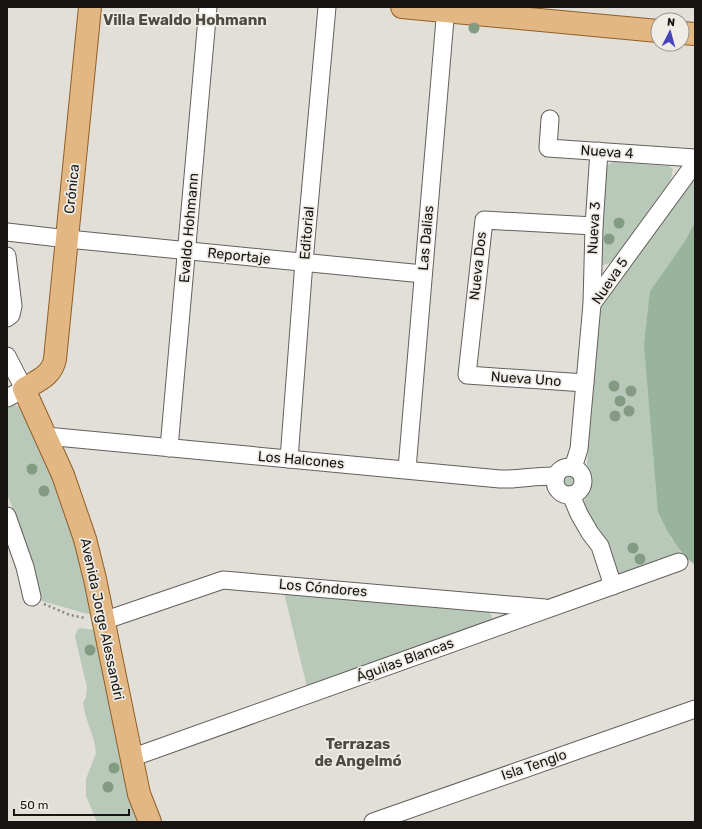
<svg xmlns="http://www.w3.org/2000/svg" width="702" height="829" viewBox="0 0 702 829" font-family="Rubik,sans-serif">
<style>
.green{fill:#b8c9b9}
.forest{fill:#99b49c}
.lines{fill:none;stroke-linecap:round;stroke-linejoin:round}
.minor-casing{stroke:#63605b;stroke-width:19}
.major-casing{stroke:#905f26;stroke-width:24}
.path{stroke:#878581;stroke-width:2.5;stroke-dasharray:2 3;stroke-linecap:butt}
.minor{stroke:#fff;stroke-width:17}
.major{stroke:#e3b783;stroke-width:22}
.tree{fill:#839a83}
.labels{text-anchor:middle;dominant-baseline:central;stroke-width:3.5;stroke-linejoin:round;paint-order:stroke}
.street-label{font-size:14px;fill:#161513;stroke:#efece6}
.neighbourhood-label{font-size:15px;font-weight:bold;fill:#4c4a45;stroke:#efece6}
</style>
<rect width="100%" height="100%" fill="#e2dfd9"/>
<!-- green -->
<g class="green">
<polygon points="613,162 669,166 673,169 671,179 665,188 612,261 608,264 603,265 599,262 605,170 607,165"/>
<path d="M695,178V222L685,241L650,291L670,537L685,558L622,578C613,566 613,552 606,540C599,528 590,519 584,506L593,378L599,313L602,303Z"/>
<polygon points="15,405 22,409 67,510 93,612 89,614 84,613 42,601 24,538 7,494 7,407"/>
<circle cx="569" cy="481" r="8"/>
<polygon points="284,593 489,611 492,616 491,623 307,687"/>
<polygon points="81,628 95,630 141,822 97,822 86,796 86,779 96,753 94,741 85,714 83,703 86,697 87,687 75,637 77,630"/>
</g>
<!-- forest -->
<path class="forest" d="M695,222V565C677,552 668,532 658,512L644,345L650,291L685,241Z"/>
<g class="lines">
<!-- minor casing -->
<g class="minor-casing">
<g id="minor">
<polyline points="550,119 548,148 695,158"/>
<polyline points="7,232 68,239 423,274"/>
<polyline points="7,256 13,306 11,315 7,318"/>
<polyline points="592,304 695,163"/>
<polyline points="7,356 24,389 7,398"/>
<polyline points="585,383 467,375 484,220 594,226"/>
<path d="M46,436L500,479C519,480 537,475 556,476"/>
<polyline points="169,448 208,7"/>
<polyline points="289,459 304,262 327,7"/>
<circle cx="569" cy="481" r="14"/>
<polyline points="573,468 579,449 592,304 594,226 599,151"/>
<polyline points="407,469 446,7"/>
<polyline points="571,495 579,514 590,533 600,546 613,586"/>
<polyline points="7,516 25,567 32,597"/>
<polyline points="103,621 223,580 545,608"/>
<polyline points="131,758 679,562"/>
<polyline points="373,822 695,709"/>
</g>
</g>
<!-- major casing -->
<g class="major-casing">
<g id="major">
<path d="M90,7L55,359C52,376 37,381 24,389L63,475L85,539L95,579L139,794L150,822"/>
<polyline points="402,7 658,31"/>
<polyline points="682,33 695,34"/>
</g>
</g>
<!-- path -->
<polyline class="path" points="44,604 70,615 85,618"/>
<!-- minor -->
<use href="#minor" class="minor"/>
<!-- major -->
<use href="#major" class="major"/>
</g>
<!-- trees -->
<g class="tree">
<circle cx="474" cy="28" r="5.5"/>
<circle cx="619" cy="223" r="5.5"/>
<circle cx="609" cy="239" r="5.5"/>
<circle cx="614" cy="386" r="5.5"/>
<circle cx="631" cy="391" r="5.5"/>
<circle cx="620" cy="401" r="5.5"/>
<circle cx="629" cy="411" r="5.5"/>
<circle cx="615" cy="416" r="5.5"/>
<circle cx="32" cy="469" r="5.5"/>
<circle cx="44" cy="491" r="5.5"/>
<circle cx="633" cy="548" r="5.5"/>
<circle cx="640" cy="559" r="5.5"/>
<circle cx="90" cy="650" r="5.5"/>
<circle cx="114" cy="768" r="5.5"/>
<circle cx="108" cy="787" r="5.5"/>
</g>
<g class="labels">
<!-- street labels -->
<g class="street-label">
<text transform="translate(607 152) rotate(4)">Nueva 4</text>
<text transform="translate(72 189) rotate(-84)">Crónica</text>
<text transform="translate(189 228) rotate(-85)">Evaldo Hohmann</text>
<text transform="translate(594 228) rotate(-87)">Nueva 3</text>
<text transform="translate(307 233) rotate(-85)">Editorial</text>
<text transform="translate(426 238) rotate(-85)">Las Dalias</text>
<text transform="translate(239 256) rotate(6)">Reportaje</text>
<text transform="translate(478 266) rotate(-84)">Nueva Dos</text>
<text transform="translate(610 281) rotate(-56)">Nueva 5</text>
<text transform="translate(526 379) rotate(4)">Nueva Uno</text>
<text transform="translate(301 460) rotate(5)">Los Halcones</text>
<text transform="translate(323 588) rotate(5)">Los Cóndores</text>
<text transform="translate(102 619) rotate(78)">Avenida Jorge Alessandri</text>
<text transform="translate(405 660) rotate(-20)">Águilas Blancas</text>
<text transform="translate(534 765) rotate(-19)">Isla Tenglo</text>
</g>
<!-- neighbourhood labels -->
<g class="neighbourhood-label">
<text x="185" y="20">Villa Ewaldo Hohmann</text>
<text x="358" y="744">Terrazas<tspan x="358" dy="17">de Angelmó</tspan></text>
</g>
</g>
<!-- border -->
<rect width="702" height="829" fill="none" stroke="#161513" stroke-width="16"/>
<!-- north arrow -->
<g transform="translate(670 32) rotate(6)"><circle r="19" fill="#efece6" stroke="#989692"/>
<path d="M0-3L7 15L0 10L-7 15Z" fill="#4644ba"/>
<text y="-6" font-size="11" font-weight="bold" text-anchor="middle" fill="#161513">N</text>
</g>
<!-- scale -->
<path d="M14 809v6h115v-6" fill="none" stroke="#161513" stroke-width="2"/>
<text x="20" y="809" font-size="12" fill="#161513" stroke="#efece6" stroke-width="3" paint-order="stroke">50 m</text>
</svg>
